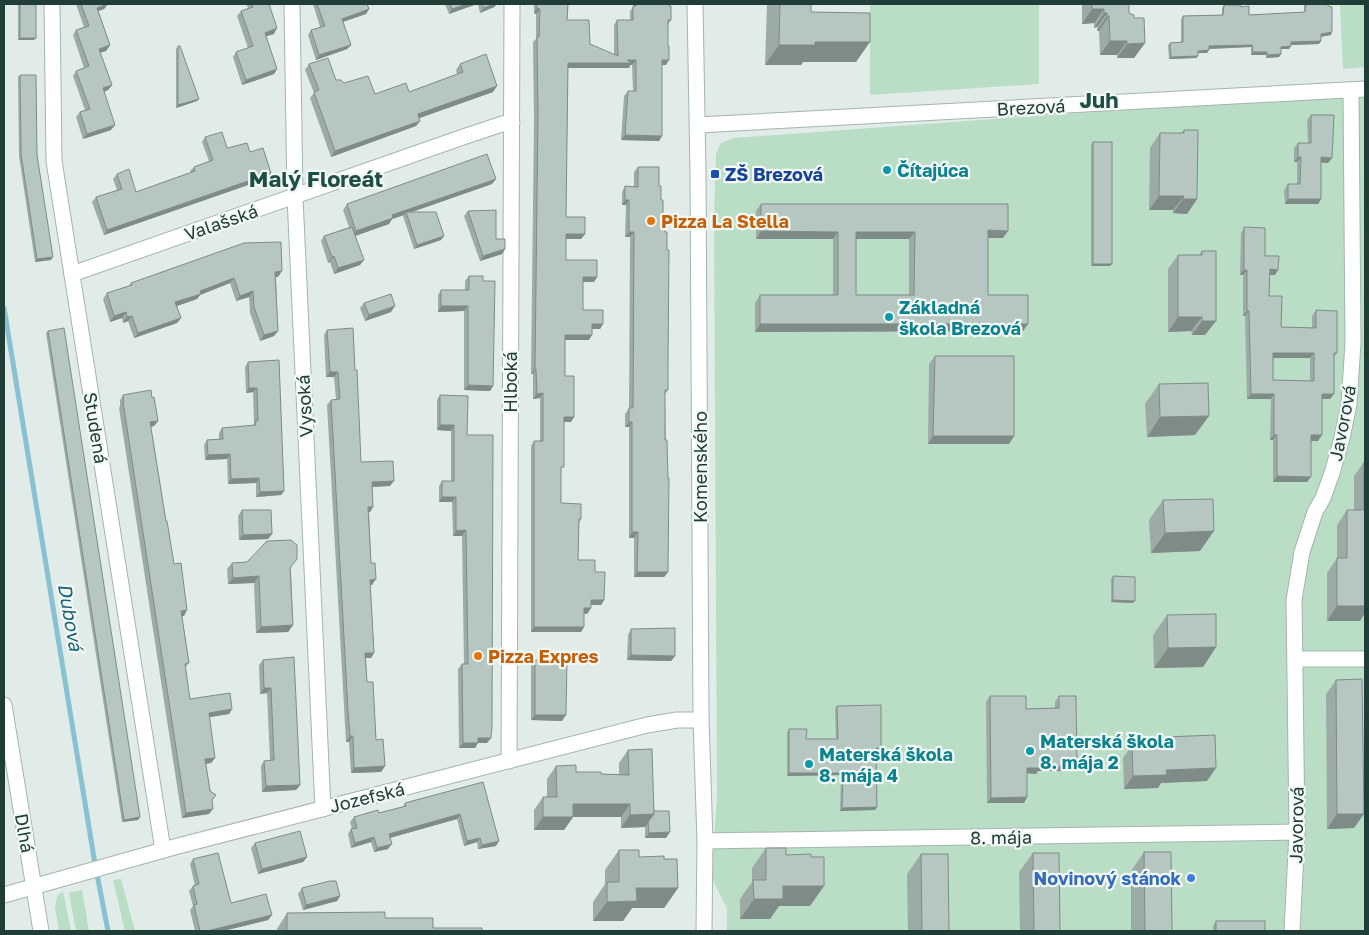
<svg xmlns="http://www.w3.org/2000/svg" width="1369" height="935" viewBox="0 0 1369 935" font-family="'Golos Text',sans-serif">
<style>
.green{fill:#baddc6}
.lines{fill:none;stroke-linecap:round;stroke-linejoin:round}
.stream{stroke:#88c1d1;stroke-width:5}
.minor-casing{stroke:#a4b4af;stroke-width:17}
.minor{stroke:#fff;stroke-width:15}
.wall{fill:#9daba6;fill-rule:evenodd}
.shaded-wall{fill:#7f8b87}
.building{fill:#b6c7c1;stroke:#7f8b87;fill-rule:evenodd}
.culture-dot{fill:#0f9aa8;stroke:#f2f8f5;stroke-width:2}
.transit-dot{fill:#1a4fb4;stroke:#f2f8f5;stroke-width:2}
.food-dot{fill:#e8710a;stroke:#f2f8f5;stroke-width:2}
.shop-dot{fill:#3f7fe0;stroke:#f2f8f5;stroke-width:2}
.labels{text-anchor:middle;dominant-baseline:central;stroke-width:4.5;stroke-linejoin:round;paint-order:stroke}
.street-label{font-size:18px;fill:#213d37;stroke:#f2f8f5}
.culture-label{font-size:18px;font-weight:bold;fill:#0d838f;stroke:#f2f8f5;text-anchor:start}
.transit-label{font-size:18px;font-weight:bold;fill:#164399;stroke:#f2f8f5;text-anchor:start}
.food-label{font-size:18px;font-weight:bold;fill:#c56008;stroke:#f2f8f5;text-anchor:start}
.shop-label{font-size:18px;font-weight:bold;fill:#366cbe;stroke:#f2f8f5;text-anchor:end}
.water-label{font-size:19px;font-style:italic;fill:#1b6379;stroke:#f2f8f5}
.district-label{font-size:22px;font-weight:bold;fill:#1d4f46;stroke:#f2f8f5}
</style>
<rect width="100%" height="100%" fill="#e1ece8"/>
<!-- green -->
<g class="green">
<polygon points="870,4 1039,4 1039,84 870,95"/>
<polygon points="1340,4 1365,4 1365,67 1343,69"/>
<polygon points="1365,92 1365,931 727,931 727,908 711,877 717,798 714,219 716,154 721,143 734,138"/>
<polygon points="121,879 135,931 125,931 113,880"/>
<polygon points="82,890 89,931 76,931 69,893"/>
<polygon points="63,891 71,931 59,931 55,908 57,896"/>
</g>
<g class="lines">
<!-- stream -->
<polyline class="stream" points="4,308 95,864 108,931"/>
<!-- minor casing -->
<g class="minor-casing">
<g id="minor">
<polyline points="52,4 54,161 163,850"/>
<polyline points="292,4 295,197 323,809"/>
<polyline points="695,4 698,173 701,720 705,841 704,931"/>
<polyline points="698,125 1365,89"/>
<polyline points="72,274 466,136 502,124 512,123"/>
<polyline points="1295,659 1365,659"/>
<polyline points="4,705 41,931"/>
<polyline points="509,761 512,4"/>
<polyline points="705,841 1297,832"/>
<polyline points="4,895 178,846 647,725 677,720 701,720"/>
<polyline points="1292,931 1297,832 1294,600 1302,552 1315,512 1323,498 1332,473 1342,438 1349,404 1353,343 1351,90"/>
</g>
</g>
<!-- minor -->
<use href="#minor" class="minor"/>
</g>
<!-- wall -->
<g class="wall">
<polygon points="18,4 36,4 34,40 18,40"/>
<polygon points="76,4 108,4 104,9 98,11 110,45 106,51 100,53 112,85 108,90 104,92 111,130 83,139 76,117 80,112 85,110 73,76 76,71 84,68 73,35 76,30 84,27"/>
<polygon points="246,4 269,4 274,34 266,36 277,69 274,74 242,85 233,57 236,52 248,48 237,16 241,11 248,8"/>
<polygon points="313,4 367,4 369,9 366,14 343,22 351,45 347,49 316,60 308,35 311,30 320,27"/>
<polygon points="445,4 477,4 449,14"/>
<polygon points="478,4 497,4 494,7 480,13"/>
<polygon points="534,4 568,4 567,20 590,44 614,55 614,25 617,20 630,20 630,11 633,7 633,4 669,4 671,20 668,25 666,65 662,65 662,136 659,141 621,140 624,96 628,91 633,91 632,65 630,65 629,68 568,68 566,217 585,234 581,239 566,239 566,260 597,277 594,282 583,282 583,310 603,324 600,329 592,329 589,340 565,340 565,376 571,422 564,422 561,472 561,503 581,519 579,523 578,560 595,572 604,600 601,605 591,605 591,608 587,614 584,613 581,632 531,632 531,446 534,441 540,441 540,398 533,399 533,374 531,374 534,120 533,42 536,39 536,14 534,13"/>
<polygon points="767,4 811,4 811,12 856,62 803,62 801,65 765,65"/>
<polygon points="1082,4 1129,4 1129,13 1134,18 1145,43 1134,58 1117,58 1117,55 1100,55 1099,31 1097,31 1097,27 1094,28 1094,23 1082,24"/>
<polygon points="1304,4 1328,4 1331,35 1321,37 1319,44 1291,45 1289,49 1281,49 1281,54 1279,57 1266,58 1266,55 1251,55 1251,47 1209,49 1207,53 1198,53 1198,56 1196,58 1169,59 1168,45 1170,43 1181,42 1181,19 1183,16 1222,15 1222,8 1224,5 1241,7 1249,15 1304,12"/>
<polygon points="178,46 199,99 197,101 176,108 176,49"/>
<polygon points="309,64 336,80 375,94 409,92 457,74 456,70 460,64 493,92 419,118 420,121 416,126 331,157 310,98 314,93 305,70"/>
<polygon points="20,75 37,155 51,260 35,262 19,156 18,77"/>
<polygon points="1311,115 1332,158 1328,163 1321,163 1321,199 1318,204 1285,204 1284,190 1288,184 1297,184 1297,162 1294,162 1294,148 1298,143 1308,143 1307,120"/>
<polygon points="1184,130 1197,199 1187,214 1173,213 1173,210 1149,210 1150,148 1160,133 1181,133"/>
<polygon points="205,137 227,148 250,152 268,178 104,235 92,202 96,197 117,190 113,179 117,174 136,192 191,173 190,171 194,167 209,161 202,142"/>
<polygon points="1093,142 1110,266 1091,266 1091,145"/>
<polygon points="638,167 659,186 663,218 668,390 665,394 668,572 664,577 634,577 634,538 629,538 629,427 625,427 625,414 629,408 630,237 625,237 626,205 622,205 622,192 625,186 634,186 634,172"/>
<polygon points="492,184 412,212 441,240 414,249 403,216 404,215 392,219 389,224 355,236 360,265 334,274 330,262 328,263 321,241 324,236 349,227 343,210 347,204"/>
<path d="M761,204L1003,238H988V295L1028,324L1023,331L755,332V303L760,295H833V239H756V211ZM856,239H909V295H856Z"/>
<polygon points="468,211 505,249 502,254 480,261 464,216"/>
<path d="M1244,227L1265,256L1278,270L1275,275H1269V296L1281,327L1312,328V316L1316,310L1337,353L1334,357V394L1330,399H1322L1318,441H1311L1307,482H1273V440H1270L1271,399H1247L1245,316H1243V275H1240L1241,233ZM1273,358H1310V381L1273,380Z"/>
<polygon points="244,243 278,277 276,277 278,331 274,336 260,341 250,313 249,297 236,301 230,283 200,295 197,299 177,306 181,318 177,323 134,338 128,321 123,323 122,318 110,322 103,299 107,293 129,286 131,283"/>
<polygon points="1202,251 1205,335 1192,335 1191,331 1168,332 1168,269 1178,255 1199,255"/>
<polygon points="469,276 483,281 493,386 490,391 464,390 464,311 438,312 438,295 441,290 465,290 465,281"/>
<polygon points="364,303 391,312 365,321 360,308"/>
<polygon points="327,330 361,462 390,486 372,487 373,507 370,512 369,512 372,585 370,585 374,653 371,658 366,658 367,682 376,740 385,766 381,772 351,773 349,742 346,742 327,405 331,400 336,400 334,377 326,377 324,335"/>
<polygon points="48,331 140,817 138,820 122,822 46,333"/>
<polygon points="935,356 1014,436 1009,444 928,444 929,364"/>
<polygon points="279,360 284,491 281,495 256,497 256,483 228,484 227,459 205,460 204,445 207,440 219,439 219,433 222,428 253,425 254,423 253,392 246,393 245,367 248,362"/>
<polygon points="1159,384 1195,435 1147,437 1145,404"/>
<polygon points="123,395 152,398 158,421 154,426 151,427 166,521 184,616 182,616 189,663 185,668 190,699 232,709 229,714 209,717 215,758 211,763 206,764 212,800 209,814 182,818 119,408 120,406 120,400"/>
<polygon points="440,395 467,435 487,743 478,743 475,748 459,748 458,669 462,664 464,664 462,536 453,536 452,502 439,502 439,486 442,481 451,481 451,431 437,430 437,400"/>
<polygon points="1364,462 1365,462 1365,613 1360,621 1327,621 1327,573 1337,558 1337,525 1347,510 1354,510 1354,476"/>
<polygon points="1163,500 1200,551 1151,553 1149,520"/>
<polygon points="242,510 272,534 268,539 239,540 238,516"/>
<polygon points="232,563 291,569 293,625 288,632 256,633 254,583 228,584 227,569"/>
<polygon points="1113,576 1133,603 1111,602 1111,579"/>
<polygon points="1167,615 1216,647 1203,667 1154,668 1153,635"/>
<polygon points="631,629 675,656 671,661 627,660 628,635"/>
<polygon points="263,660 300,785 296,790 262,792 261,766 264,761 270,761 267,693 260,694 259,665"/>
<polygon points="535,660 562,721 531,720 531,665"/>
<polygon points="1336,680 1354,828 1327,829 1326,694"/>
<polygon points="990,696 1026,709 1055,708 1055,702 1059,696 1073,771 1038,771 1036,774 1027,773 1027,797 1024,803 987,803 986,702"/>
<polygon points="837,706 879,751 876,751 877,807 875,810 840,811 841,775 787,776 787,732 789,729 806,739 836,739 835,709"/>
<polygon points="1166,737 1207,781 1161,783 1158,788 1124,789 1123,758 1132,745 1160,745"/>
<polygon points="628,750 654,811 666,838 645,838 645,827 621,828 621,817 573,817 564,830 534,830 534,810 543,797 547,797 547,779 556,766 576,772 619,775 619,763"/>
<polygon points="483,782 496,846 478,849 477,842 464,846 457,819 390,838 388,849 374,852 371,842 351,848 348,834 351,829 352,829 350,822 354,817 379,813 403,807 405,803"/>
<polygon points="255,843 307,857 303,862 258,874 251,848"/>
<polygon points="766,848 786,855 810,906 779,906 770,919 740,919 740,899 752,882 752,868"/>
<polygon points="619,850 639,857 664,859 678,888 664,908 632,908 623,921 593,921 593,902 605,884 605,870"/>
<polygon points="1144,852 1172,931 1131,931 1131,871"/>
<polygon points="1033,853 1060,931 1020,931 1019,872"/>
<polygon points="921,854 949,931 908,931 907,874"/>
<polygon points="193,859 231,903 272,915 268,920 223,931 195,931 190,910 193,906 189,891 193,886 195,886 190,864"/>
<polygon points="302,888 340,896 337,901 303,910 298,894"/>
<polygon points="287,913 385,918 433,928 482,931 277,931 277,929"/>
<polygon points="1216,921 1265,931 1213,931 1213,926"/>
</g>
<!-- shaded-wall -->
<g class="shaded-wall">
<polygon points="108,4 104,9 93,13 97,8"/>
<polygon points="467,4 477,4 449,14 452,9"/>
<polygon points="494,4 497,4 494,7 480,13 484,8"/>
<polygon points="537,8 540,9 536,14 534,13"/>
<polygon points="369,9 366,14 339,23 342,19"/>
<polygon points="1092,9 1104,9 1094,23 1082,24"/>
<polygon points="1104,13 1107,13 1097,27 1094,28"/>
<polygon points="1107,16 1109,16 1099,31 1097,31"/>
<polygon points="277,28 274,34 261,38 265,33"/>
<polygon points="1332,32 1331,35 1319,37 1321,34"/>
<polygon points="20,38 36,38 34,40 18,40"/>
<polygon points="1110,41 1127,41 1117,55 1100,55"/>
<polygon points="1321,41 1319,44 1289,45 1291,42"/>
<polygon points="815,42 870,42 856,62 803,62 801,65 765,65 779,45"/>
<polygon points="1145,43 1134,58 1117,58 1127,44"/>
<polygon points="110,45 106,51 95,54 99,49"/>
<polygon points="351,45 347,49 316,60 319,55"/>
<polygon points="1252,45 1251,47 1207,49 1209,46"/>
<polygon points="1291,46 1289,49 1279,49 1281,47"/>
<polygon points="1209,50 1207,53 1196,53 1198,51"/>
<polygon points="1253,52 1267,52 1266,55 1251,55"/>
<polygon points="1281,54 1279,57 1266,58 1268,55"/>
<polygon points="1198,56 1196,58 1169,59 1171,57"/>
<polygon points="627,60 636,60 632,65 630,65 629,68 565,68 568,63"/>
<polygon points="662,60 669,60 666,65 658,65"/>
<polygon points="277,69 274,74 242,85 246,80"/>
<polygon points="112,85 108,90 99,94 103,88"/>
<polygon points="497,86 493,92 414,120 418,114"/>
<polygon points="199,99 197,101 176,108 178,105"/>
<polygon points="420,121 416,126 331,157 335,151"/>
<polygon points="115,125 111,130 83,139 87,134"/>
<polygon points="625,135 662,136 659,141 621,140"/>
<polygon points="1298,157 1301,157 1297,162 1294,162"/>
<polygon points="1321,157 1332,158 1328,163 1318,162"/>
<polygon points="271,173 268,178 104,235 107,230"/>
<polygon points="496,179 492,184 406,214 406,212 404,215 392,219 389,224 352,237 356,231 392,215"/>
<polygon points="1159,196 1184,196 1173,210 1149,210"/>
<polygon points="1183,199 1197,199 1187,214 1173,213"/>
<polygon points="1288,199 1321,199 1318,204 1285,204"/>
<polygon points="625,200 629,200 626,205 622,205"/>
<polygon points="988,230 1008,231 1003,238 983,238"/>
<polygon points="761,231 838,232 833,239 756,239"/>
<polygon points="629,232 634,232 630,237 625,237"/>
<polygon points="856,232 915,232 909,239 851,239"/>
<polygon points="566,234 585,234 581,239 562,239"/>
<polygon points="444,236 441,240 414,249 417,245"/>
<polygon points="505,249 502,254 480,261 483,256"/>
<polygon points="334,256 330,262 328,263 332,257"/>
<polygon points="53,257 51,260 35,262 37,259"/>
<polygon points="364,260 360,265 334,274 338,268"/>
<polygon points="1093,264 1112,264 1110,266 1091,266"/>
<polygon points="1270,269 1278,270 1275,275 1266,275"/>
<polygon points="1244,270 1247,270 1243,275 1240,275"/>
<polygon points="282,271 278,277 271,277 275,272"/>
<polygon points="583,277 597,277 594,282 580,282"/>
<polygon points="234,278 230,283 200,295 197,299 171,308 175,302 200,291"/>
<polygon points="253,291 249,297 236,301 240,296"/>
<polygon points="395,306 391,312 365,321 369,315"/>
<polygon points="441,306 468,306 464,311 438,312"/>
<polygon points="1247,311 1249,311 1245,316 1243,316"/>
<polygon points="126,312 122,318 110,322 114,316"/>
<polygon points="132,316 128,321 123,323 127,317"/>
<polygon points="1178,317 1202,317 1191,331 1168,332"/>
<polygon points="181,318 177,323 134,338 138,333"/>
<polygon points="1202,321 1216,321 1205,335 1192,335"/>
<polygon points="592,324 603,324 600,329 588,329"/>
<polygon points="760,324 1028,324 1023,331 755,332"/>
<polygon points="278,331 274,336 260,341 264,335"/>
<polygon points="565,335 592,335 589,340 562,340"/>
<polygon points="1273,353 1314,353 1310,358 1270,358"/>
<polygon points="535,369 536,369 533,374 531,374"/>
<polygon points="330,372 338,372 334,377 326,377"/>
<polygon points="468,385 493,386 490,391 464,390"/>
<polygon points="249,388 257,388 253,392 246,393"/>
<polygon points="543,393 540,398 533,399 537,394"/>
<polygon points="1251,394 1274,394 1271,399 1247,399"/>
<polygon points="1322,394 1334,394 1330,399 1318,399"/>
<polygon points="1209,416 1195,435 1147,437 1160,417"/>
<polygon points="564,417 574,417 571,422 561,422"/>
<polygon points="158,421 154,426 146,427 150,422"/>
<polygon points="629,422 632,422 629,427 625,427"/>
<polygon points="440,425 454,425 451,431 437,430"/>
<polygon points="1274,435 1277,435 1273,440 1270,440"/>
<polygon points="1311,435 1322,435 1318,441 1308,441"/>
<polygon points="933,436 1014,436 1009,444 928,444"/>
<polygon points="230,454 227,459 205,460 208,455"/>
<polygon points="1277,476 1311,477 1307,482 1273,482"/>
<polygon points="259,478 256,483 228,484 231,479"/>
<polygon points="394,481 390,486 368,487 372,482"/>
<polygon points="284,491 281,495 256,497 260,492"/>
<polygon points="442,497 456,497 452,502 439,502"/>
<polygon points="368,507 373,507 370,512 365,512"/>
<polygon points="466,530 462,536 453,536 456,531"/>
<polygon points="1214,531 1200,551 1151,553 1165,533"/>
<polygon points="632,532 638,532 634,538 629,538"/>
<polygon points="272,534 268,539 239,540 243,535"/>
<polygon points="637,572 668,572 664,577 634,577"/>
<polygon points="259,576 254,583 228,584 233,578"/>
<polygon points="376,579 372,585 366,585 370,580"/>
<polygon points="591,600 604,600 601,605 587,605"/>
<polygon points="1113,600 1135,601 1133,603 1111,602"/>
<polygon points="1337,606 1365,606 1365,613 1360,621 1327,621"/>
<polygon points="584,608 591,608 587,614 581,613"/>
<polygon points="187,610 184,616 177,617 181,611"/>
<polygon points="293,625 288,632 256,633 261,627"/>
<polygon points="534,627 584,627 581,632 531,632"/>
<polygon points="1216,647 1203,667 1154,668 1168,648"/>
<polygon points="365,653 374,653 371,658 362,658"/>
<polygon points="631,655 675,656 671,661 627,660"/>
<polygon points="264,688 271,688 267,693 260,694"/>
<polygon points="232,709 229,714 205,718 209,713"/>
<polygon points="535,715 566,715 562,721 531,720"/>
<polygon points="350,736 353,736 349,742 346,742"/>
<polygon points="478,738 491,738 487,743 478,743 475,748 459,748 463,743"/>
<polygon points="876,748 881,748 879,751 874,751"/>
<polygon points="215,758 211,763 202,764 205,759"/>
<polygon points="385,766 381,772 351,773 354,768"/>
<polygon points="1040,766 1077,766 1073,771 1038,771 1036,774 1023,773 1027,768"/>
<polygon points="1216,768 1207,781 1161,783 1158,788 1124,789 1133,776 1166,770"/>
<polygon points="789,773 843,773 841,775 787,776"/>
<polygon points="300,785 296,790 262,792 266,786"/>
<polygon points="1027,797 1024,803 987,803 991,798"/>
<polygon points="573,804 630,804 621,817 573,817 564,830 534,830 543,817"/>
<polygon points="877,807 875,810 840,811 842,808"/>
<polygon points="213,809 209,814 182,818 186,813"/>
<polygon points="460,814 457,819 386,839 389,834"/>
<polygon points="654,814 645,827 621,828 630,815"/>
<polygon points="1337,814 1364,814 1354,828 1327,829"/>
<polygon points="140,817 138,820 122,822 124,820"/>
<polygon points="670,832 666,838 645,838 649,833"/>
<polygon points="374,837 371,842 351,848 355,843"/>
<polygon points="480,838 477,842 464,846 467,841"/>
<polygon points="499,841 496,846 478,849 482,845"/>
<polygon points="392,844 388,849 374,852 377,848"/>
<polygon points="307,857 303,862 258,874 262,869"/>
<polygon points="783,886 824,886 810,906 779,906 770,919 740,919 754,899"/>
<polygon points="636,888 678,888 664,908 632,908 623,921 593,921 607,902"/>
<polygon points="340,896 337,901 303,910 306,905"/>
<polygon points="272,915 268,920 223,931 207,931"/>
</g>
<!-- building -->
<g class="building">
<rect x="20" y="4" width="16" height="34"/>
<polygon points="81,4 108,4 97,8 110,45 99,49 112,85 103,88 115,125 87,134 80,112 90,109 76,71 89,66 76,30 89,26"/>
<polygon points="252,4 269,4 277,28 265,33 277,69 246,80 236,52 253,46 241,11 253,7"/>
<polygon points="317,4 367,4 369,9 342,19 351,45 319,55 311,30 325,26"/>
<polygon points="450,4 467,4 452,9"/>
<polygon points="482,4 494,4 484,8"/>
<polygon points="537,4 568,4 567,20 589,20 590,44 618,56 617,20 633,20 633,6 636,6 636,4 669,4 669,6 671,6 671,20 668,20 668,46 669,46 669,60 662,60 662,136 625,135 628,91 636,91 636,60 627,60 632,63 568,63 566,217 585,217 585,234 566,234 566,260 597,260 597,277 583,277 583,310 603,310 603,324 592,324 592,335 565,335 565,376 574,376 574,417 564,417 564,467 561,467 561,503 581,504 581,519 579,519 578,560 595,560 595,572 605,572 604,600 591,600 591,608 584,608 584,627 534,627 534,441 543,441 543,393 537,394 536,369 535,369 538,115 537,37 539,37 540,9 537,8"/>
<polygon points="780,4 811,4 811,12 870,13 870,42 815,42 815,45 779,45"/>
<polygon points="1092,4 1129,4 1129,13 1134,15 1134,18 1144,18 1145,43 1127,44 1127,41 1110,41 1109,16 1107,16 1107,13 1104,13 1104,9 1092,9"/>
<polygon points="1306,4 1328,4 1328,6 1332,7 1332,32 1321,34 1321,41 1291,42 1291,46 1281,47 1281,54 1268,55 1267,52 1253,52 1252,45 1209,46 1209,50 1198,51 1198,56 1171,57 1170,43 1183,42 1183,16 1223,15 1224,5 1241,5 1241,7 1249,6 1249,15 1305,12"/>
<polygon points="178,46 180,46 199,99 178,105"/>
<polygon points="486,54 497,86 418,114 420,121 335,151 314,92 319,90 309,64 328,58 336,80 341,80 344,83 368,76 375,94 406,83 409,92 463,72 460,64"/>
<polygon points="20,75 36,75 37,155 53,257 37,259 21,154"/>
<polygon points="1311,115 1334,115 1332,158 1321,157 1321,199 1288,199 1288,184 1300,184 1301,157 1298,157 1298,143 1311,143"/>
<polygon points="1184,130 1198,130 1197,199 1183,199 1184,196 1159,196 1160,133 1184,133"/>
<polygon points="222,132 227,148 247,143 250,152 263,148 271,173 107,230 96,197 122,189 117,174 129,169 136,192 195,171 194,167 213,160 205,137"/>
<rect x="1093" y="142" width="19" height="122"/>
<polygon points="487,154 496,179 392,215 393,218 356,231 347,204"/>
<polygon points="638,167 659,167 659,186 661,186 661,200 663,200 663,218 665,218 665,232 667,232 667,250 669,250 668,365 668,390 665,390 665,440 667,440 668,479 669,478 668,572 637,572 638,532 632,532 632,422 629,422 629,408 633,408 634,232 629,232 629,200 625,200 625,186 638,187"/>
<path d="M761,204H1008V231L988,230V295H1028V324H760V295H838V232L761,231ZM856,232H915L914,295H856Z"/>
<polygon points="496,210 496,239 505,239 505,249 483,256 468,211"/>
<polygon points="406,212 436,212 444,236 417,245"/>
<polygon points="352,227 364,260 338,268 334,256 332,257 324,236"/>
<path d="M1244,227L1265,228V256H1279L1278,270L1270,269L1269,296H1282L1281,327L1316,328V310L1337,311V353H1334V394H1322V435H1311V477L1277,476V435H1274V394H1251L1249,311H1247V270H1244ZM1273,353H1314V381L1273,380Z"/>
<polygon points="281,242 282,271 275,272 278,331 264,335 254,307 253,291 240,296 234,278 200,291 201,294 175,302 181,318 138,333 132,316 127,317 126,312 114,316 107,293 132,285 131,283 244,243"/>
<polygon points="1202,251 1216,251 1216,321 1202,321 1202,317 1178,317 1178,255 1202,255"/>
<polygon points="469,276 483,276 483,281 495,281 493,386 468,385 468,306 441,306 441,290 469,290"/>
<polygon points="391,294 395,306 369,315 364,303"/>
<polygon points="64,328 140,817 124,820 48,331"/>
<polygon points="353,328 355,370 357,370 361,462 393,461 394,481 372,482 373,507 368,507 371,563 375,563 376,579 370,580 374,653 365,653 367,682 373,682 376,740 383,739 385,766 354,768 353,736 350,736 348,711 331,400 340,399 338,372 330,372 327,330"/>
<polygon points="935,356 1014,356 1014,436 933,436"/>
<polygon points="279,360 284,491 260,492 259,478 231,479 230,454 208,455 207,440 223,439 222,428 256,425 255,421 258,421 257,388 249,388 248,362"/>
<polygon points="1208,383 1209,416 1160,417 1159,384"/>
<polygon points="151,390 152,398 154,397 158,421 150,422 166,521 167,521 174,564 181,563 187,610 181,611 189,663 185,664 190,699 230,693 232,709 209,713 215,758 205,759 210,791 216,795 212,800 213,809 186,813 123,402 124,402 123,395"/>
<polygon points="440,395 468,396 467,435 493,435 492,725 491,738 478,738 478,743 463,743 462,664 468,664 466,530 456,531 456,497 442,497 442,481 454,481 454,425 440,425"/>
<polygon points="1364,462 1365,462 1365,606 1337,606 1337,558 1347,558 1347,510 1364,510"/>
<polygon points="1213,499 1214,531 1165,533 1163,500"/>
<polygon points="242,510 271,510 272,534 243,535"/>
<polygon points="291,540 297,545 297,559 290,568 293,625 261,627 259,576 233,578 232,563 247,562 267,541"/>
<polygon points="1113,576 1135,577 1135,601 1113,600"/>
<polygon points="1216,614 1216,647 1168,648 1167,615"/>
<polygon points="675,628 675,656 631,655 631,629"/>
<polygon points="294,657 300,785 266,786 264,761 274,760 271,688 264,688 263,660"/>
<polygon points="535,660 567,661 566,715 535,715"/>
<polygon points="1362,679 1364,814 1337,814 1336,680"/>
<polygon points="990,696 1026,696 1026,709 1059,708 1059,696 1076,696 1077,766 1040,766 1040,768 1027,768 1027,797 991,798"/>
<polygon points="881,705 881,748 876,748 877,807 842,808 843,773 789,773 789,729 807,729 806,739 838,739 837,706"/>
<polygon points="1215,735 1216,768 1166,770 1167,775 1133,776 1132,745 1166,745 1166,737"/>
<polygon points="652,749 654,814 630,815 630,804 573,804 573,817 543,817 543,797 557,797 556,766 576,765 576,772 601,772 601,774 629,775 628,750"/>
<polygon points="483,782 499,841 482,845 480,838 467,841 460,814 389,834 392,844 377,848 374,837 355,843 351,829 357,828 354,817 378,810 379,813 406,806 405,803"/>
<polygon points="654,811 669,811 670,832 649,833 648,822 654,814"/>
<polygon points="300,831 307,857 262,869 255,843"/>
<polygon points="766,848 786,848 786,855 811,854 811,857 824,857 824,886 783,886 783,899 754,899 753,880 766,880"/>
<polygon points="619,850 639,850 639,857 664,856 664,859 677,859 678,888 636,888 637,901 607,902 607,882 619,882"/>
<polygon points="1144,852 1171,852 1172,931 1145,931"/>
<polygon points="218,853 231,903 266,894 272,915 207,931 200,931 194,905 197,904 193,886 199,884 193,859"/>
<polygon points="1033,853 1059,853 1060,931 1034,931"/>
<polygon points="921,854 948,854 949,931 922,931"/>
<polygon points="330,881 336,881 340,896 306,905 302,888"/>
<polygon points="385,912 385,918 433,918 433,928 482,928 482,931 287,931 287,913"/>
<rect x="1216" y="921" width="49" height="10"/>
</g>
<!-- markers -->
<g class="culture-dot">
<circle cx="887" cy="170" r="5"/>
<circle cx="889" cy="317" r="5"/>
<circle cx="1030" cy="751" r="5"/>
<circle cx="809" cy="764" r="5"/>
</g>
<rect class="transit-dot" x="710" y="169" width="10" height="10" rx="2.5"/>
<g class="food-dot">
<circle cx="651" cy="221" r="5"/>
<circle cx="478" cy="656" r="5"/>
</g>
<circle class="shop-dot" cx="1191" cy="878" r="5"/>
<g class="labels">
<!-- street labels -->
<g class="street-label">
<text transform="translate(1031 107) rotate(-3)">Brezová</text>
<text transform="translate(221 222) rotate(-19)">Valašská</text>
<text transform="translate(510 382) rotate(-90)">Hlboká</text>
<text transform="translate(304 406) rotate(-93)">Vysoká</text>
<text transform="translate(1342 423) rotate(-79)">Javorová</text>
<text transform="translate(96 428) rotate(81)">Studená</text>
<text transform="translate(700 467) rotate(-90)">Komenského</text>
<text transform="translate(367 797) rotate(-14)">Jozefská</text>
<text transform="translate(1296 825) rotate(-89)">Javorová</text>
<text transform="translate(25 833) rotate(80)">Dlhá</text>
<text transform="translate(1001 837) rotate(-1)">8. mája</text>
</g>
<!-- culture labels -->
<g class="culture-label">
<text x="897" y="170">Čítajúca</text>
<text x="899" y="307">Základná<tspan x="899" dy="21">škola Brezová</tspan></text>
<text x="1040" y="741">Materská škola<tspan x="1040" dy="21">8. mája 2</tspan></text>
<text x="819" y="754">Materská škola<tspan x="819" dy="21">8. mája 4</tspan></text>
</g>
<!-- transit labels -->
<g class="transit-label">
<text x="725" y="174">ZŠ Brezová</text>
</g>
<!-- food labels -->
<g class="food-label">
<text x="661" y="221">Pizza La Stella</text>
<text x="488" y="656">Pizza Expres</text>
</g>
<!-- shop labels -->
<g class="shop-label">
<text x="1181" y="878">Novinový stánok</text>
</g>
<!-- water labels -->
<g class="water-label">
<text transform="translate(71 617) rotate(80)">Dubová</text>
</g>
<!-- district labels -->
<g class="district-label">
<text x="1099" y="99">Juh</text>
<text x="316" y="178">Malý Floreát</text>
</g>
</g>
<!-- border -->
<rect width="1369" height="935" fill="none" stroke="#213d37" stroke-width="10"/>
</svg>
